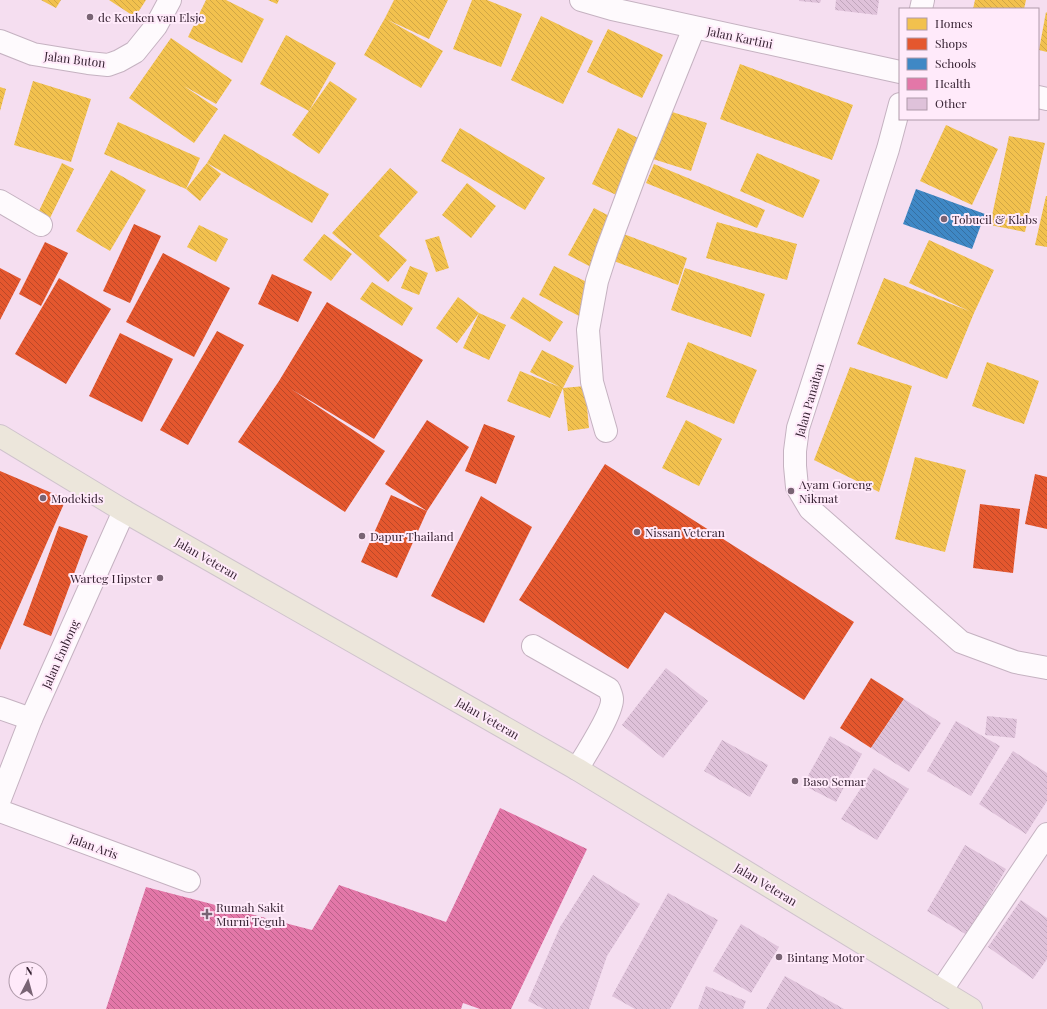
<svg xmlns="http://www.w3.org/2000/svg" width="1047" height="1009" viewBox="0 0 1047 1009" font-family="'Playfair Display',serif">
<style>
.homes{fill:url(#homes-back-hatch)}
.shops{fill:url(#shops-back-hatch)}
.schools{fill:url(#schools-back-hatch)}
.health{fill:url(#health-back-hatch)}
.building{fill:url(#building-back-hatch)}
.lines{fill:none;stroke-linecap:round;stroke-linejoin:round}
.minor-casing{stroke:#c5b2c1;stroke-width:24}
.major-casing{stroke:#cfc3cc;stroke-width:24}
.minor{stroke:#fefafd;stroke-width:22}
.major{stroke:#ece6db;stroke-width:22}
.poi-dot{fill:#796474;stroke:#ffeafa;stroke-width:1.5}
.labels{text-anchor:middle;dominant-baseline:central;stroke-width:4;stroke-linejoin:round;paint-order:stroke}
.poi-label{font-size:12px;fill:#362232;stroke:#ffeafa;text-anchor:start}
.street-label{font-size:12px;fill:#362232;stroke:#ffeafa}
</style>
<defs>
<pattern id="homes-back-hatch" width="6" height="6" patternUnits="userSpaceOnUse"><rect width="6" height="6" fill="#f2c14e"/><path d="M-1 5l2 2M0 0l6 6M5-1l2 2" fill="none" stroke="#d0a645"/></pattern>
<pattern id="shops-back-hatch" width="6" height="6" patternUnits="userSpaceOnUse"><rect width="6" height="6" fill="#e4572e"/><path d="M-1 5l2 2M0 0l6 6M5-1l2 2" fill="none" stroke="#ba4828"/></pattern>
<pattern id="schools-back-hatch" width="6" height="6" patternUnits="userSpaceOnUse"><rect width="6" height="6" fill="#3f88c5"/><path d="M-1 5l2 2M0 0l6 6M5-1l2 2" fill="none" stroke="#366fa1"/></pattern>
<pattern id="health-back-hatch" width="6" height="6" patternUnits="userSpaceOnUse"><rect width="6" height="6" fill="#e377a8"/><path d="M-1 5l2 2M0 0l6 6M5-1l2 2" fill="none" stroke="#b96189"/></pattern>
<pattern id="building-back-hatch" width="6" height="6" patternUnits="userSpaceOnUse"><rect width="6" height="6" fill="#dfc2da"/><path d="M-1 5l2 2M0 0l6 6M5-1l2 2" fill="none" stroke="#c0a6bc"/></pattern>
</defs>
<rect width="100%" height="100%" fill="#f5def0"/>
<!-- homes -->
<g class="homes">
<polygon points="41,0 61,0 56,8"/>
<polygon points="109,0 146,0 135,17"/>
<polygon points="206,0 226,0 264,19 242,63 188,37"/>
<polygon points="268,0 279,0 277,4"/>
<polygon points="394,0 448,0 429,39 388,20 443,51 421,88 364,55 385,18"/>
<polygon points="472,0 487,0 522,14 501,67 453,49"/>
<polygon points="975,0 1026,0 1024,9 973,9"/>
<polygon points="1046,12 1047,13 1047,52 1039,50"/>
<polygon points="541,16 593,41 563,104 511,80"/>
<polygon points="608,29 663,55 642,98 587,72"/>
<polygon points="286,35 336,63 309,111 260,84"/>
<polygon points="171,38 232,80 216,104 184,86 218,109 194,143 129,98"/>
<polygon points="740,64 853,105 832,160 720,119"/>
<polygon points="33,81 91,99 71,162 14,145"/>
<polygon points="330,81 357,99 319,154 292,135"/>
<polygon points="0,87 6,89 0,111"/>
<polygon points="669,111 707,123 691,171 653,159"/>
<polygon points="118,122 200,158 186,189 104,154"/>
<polygon points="946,125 998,149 972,205 920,181"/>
<polygon points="460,128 545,178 525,210 441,161"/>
<polygon points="618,128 646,142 621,197 592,184"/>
<polygon points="224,134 329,194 312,223 207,163"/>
<polygon points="1009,136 1045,143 1025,232 990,225"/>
<polygon points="757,153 820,180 803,218 740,191"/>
<polygon points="62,163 74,169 50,218 38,213"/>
<polygon points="207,163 221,174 200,201 186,189"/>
<polygon points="654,164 765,210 757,228 646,183"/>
<polygon points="390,168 418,192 379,236 407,260 388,282 332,233"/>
<polygon points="111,170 146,190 110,251 76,231"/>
<polygon points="467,183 496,206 471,238 442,215"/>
<polygon points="1046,196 1047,196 1047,247 1035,245"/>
<polygon points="594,208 617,220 591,267 568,255"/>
<polygon points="717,222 797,244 787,280 706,258"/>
<polygon points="199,225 228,239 216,262 187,247"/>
<polygon points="621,233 687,258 678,285 611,260"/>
<polygon points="324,234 352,254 331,281 303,260"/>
<polygon points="439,236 449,268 436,272 425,240"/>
<polygon points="929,240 994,270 974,313 947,379 857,344 884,278 969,311 909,283"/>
<polygon points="410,266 428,273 419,295 401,288"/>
<polygon points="554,266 595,286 579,316 539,295"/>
<polygon points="685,268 765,294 751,337 671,310"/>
<polygon points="372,282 413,308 402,326 360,299"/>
<polygon points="458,297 479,313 506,325 489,360 463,348 479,313 457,343 436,328"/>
<polygon points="523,297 563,322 550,342 510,318"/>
<polygon points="688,342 757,370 734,424 666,397"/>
<polygon points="542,350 574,366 563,388 550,418 507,401 520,371 560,387 530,372"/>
<polygon points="987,362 1039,381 1024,424 972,406"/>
<polygon points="850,367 912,386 879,492 814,460"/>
<polygon points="585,386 589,428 568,431 563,388"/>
<polygon points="686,420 722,439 699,486 662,468"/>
<polygon points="915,457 966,470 945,552 895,539"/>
</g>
<!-- shops -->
<g class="shops">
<polygon points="134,224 161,236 130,303 103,291"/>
<polygon points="45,242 68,253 41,306 19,294"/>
<polygon points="163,253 230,288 194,357 126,322"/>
<polygon points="0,268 21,279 0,320"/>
<polygon points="272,274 312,292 298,322 258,304"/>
<polygon points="59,278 111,309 66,384 15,354"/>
<polygon points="327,302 423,360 374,439 291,389 385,451 345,512 238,442 279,381"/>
<polygon points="217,331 244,345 188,445 160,430"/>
<polygon points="120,333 173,359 142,422 89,396"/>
<polygon points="427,420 469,447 427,511 385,484"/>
<polygon points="484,424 515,436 496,484 465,471"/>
<polygon points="605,464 854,622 804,700 665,612 628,669 519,600"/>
<polygon points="0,471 66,499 0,650"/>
<polygon points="1035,474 1047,477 1047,529 1025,524"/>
<polygon points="391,495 427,511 397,578 361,562"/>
<polygon points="481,496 532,527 484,623 431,596"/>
<polygon points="980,504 1020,509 1013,573 973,568"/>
<polygon points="59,526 88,536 51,636 23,625"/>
<polygon points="871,678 904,699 871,748 840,728"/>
</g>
<!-- schools -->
<polygon class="schools" points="916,189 985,214 972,249 903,224"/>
<!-- health -->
<polygon class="health" points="500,808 587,849 511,1009 480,1009 463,1003 461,1009 106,1009 146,887 312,930 339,885 446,922"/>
<!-- building -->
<g class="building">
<polygon points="799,0 821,0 820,3 799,1"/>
<polygon points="836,0 879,0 877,15 835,10"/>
<polygon points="666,668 708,701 663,758 622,725"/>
<polygon points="904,699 941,723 909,772 871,748"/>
<polygon points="987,716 1017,719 1015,738 985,735"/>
<polygon points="956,721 1000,746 971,796 927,771"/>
<polygon points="830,736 862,754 836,802 803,785"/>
<polygon points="722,740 768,765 750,797 704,771"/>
<polygon points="1013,751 1047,773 1047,801 1026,834 979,804"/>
<polygon points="874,768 909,789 877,840 841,819"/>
<polygon points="965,845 1006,869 967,935 927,911"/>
<polygon points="593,875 640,904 607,956 589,1009 544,1009 528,1001 560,927"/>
<polygon points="668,893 718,920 670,1009 635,1009 612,996"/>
<polygon points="1021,900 1047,918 1047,959 1033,979 988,947"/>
<polygon points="741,924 779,947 751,993 713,971"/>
<polygon points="785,976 844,1009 766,1009"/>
<polygon points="706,986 746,1001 743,1009 698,1009"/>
</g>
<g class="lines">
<!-- minor casing -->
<g class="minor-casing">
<g id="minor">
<polyline points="581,0 612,9 900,72"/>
<polyline points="921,9 923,0"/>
<polyline points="0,41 33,54 88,63 108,65 119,61 135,52 156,26 170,0"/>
<polyline points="1038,97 1047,99"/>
<polyline points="900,104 888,149 798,428 795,451 795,466 797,487 810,509 961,642 1015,662 1047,668"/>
<polyline points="0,201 41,225"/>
<polyline points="606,431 592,382 588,330 597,281 607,250 638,167 694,28"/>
<path d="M533,646L609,689C610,692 612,696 612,699C613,712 585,756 577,769"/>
<polyline points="0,708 31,719"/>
<polyline points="0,799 31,719 124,511"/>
<polyline points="0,811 189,881"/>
<polyline points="941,991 1047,834"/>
</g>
</g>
<!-- major casing -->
<g class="major-casing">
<polyline id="major" points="0,436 124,511 577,769 971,1009"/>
</g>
<!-- minor -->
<use href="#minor" class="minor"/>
<!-- major -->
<use href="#major" class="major"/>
</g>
<!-- markers -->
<g class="poi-dot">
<circle cx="90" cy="17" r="4"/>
<circle cx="944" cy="219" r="4"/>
<circle cx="791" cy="491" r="4"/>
<circle cx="43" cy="498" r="4"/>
<circle cx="637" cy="532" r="4"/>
<circle cx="362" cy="536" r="4"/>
<circle cx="160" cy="578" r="4"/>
<circle cx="795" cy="781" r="4"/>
<path d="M205 908h4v4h4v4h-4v4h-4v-4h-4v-4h4z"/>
<circle cx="779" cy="957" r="4"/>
</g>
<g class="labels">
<!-- poi labels -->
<g class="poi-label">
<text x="98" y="17">de Keuken van Elsje</text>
<text x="952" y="219">Tobucil &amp; Klabs</text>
<text x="799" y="484">Ayam Goreng<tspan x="799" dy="14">Nikmat</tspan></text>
<text x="51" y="498">Modekids</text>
<text x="645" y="532">Nissan Veteran</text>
<text x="370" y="536">Dapur Thailand</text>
<text x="152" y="578" text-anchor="end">Warteg Hipster</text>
<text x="803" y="781">Baso Semar</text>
<text x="216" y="907">Rumah Sakit<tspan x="216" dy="14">Murni Teguh</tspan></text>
<text x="787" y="957">Bintang Motor</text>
</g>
<!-- street labels -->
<g class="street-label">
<text transform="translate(740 37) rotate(12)">Jalan Kartini</text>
<text transform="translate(75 59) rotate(7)">Jalan Buton</text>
<text transform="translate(809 400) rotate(-74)">Jalan Panaitan</text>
<text transform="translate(207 558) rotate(30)">Jalan Veteran</text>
<text transform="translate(60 654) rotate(-66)">Jalan Embong</text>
<text transform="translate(488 718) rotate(30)">Jalan Veteran</text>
<text transform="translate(94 846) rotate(20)">Jalan Aris</text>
<text transform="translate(766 884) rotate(31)">Jalan Veteran</text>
</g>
</g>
<!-- legend -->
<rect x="899" y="8" width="140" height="112" fill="#ffeafa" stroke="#af9aaa"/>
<rect x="907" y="18" width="20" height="12" fill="#f2c14e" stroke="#af9aaa"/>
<text x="935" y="28" font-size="12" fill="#362232">Homes</text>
<rect x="907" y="38" width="20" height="12" fill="#e4572e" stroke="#af9aaa"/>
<text x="935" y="48" font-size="12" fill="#362232">Shops</text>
<rect x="907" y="58" width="20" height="12" fill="#3f88c5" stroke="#af9aaa"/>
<text x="935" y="68" font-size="12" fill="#362232">Schools</text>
<rect x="907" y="78" width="20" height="12" fill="#e377a8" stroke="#af9aaa"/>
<text x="935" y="88" font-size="12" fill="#362232">Health</text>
<rect x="907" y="98" width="20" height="12" fill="#dfc2da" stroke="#af9aaa"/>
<text x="935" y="108" font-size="12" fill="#362232">Other</text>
<!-- north arrow -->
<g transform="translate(28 981) rotate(6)"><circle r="19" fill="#ffeafa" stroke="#af9aaa"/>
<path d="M0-3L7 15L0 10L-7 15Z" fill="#796474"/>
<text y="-6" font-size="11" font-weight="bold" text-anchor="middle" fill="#362232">N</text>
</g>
</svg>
